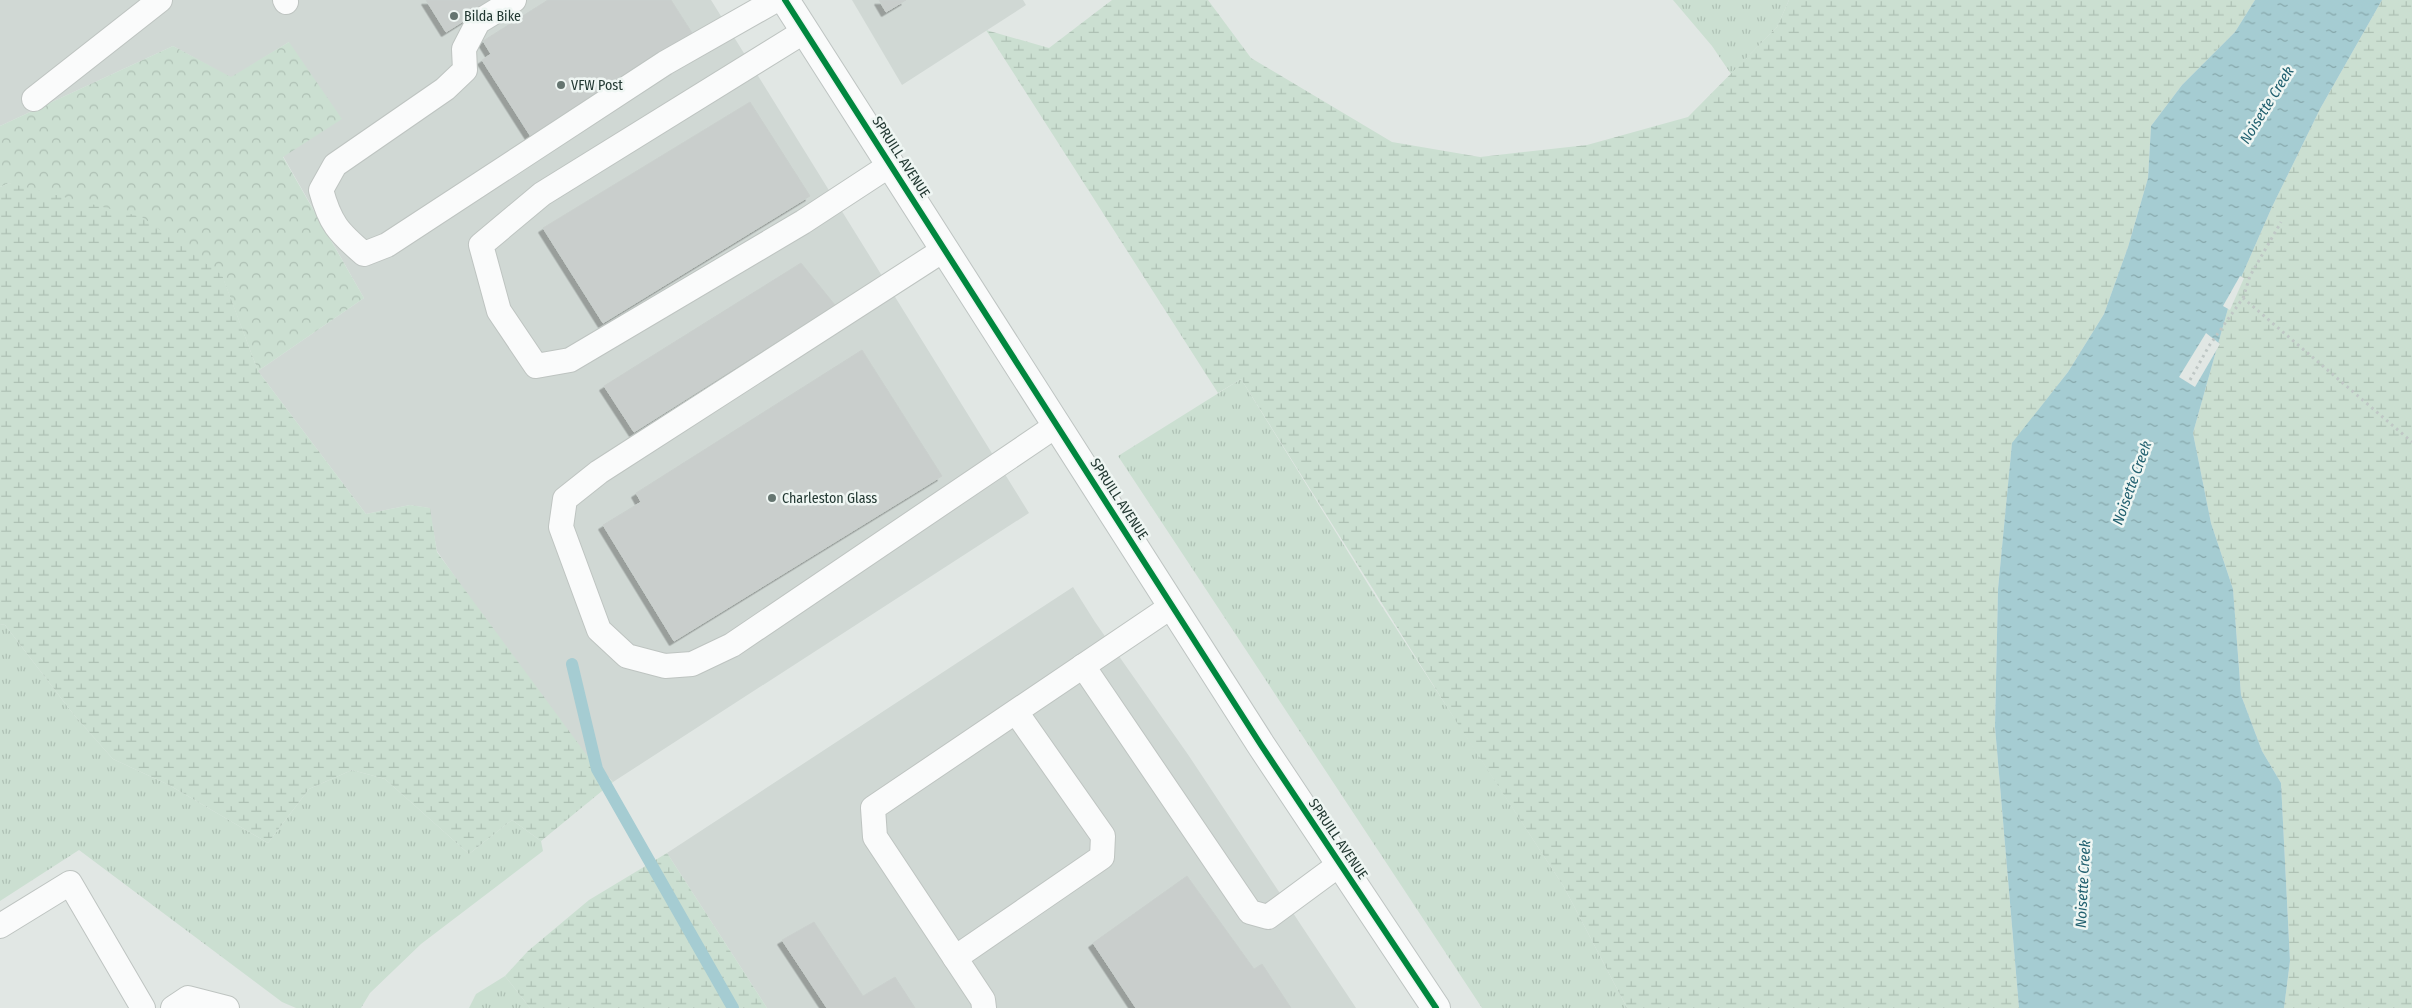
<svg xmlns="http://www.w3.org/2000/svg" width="2412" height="1008" viewBox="0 0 2412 1008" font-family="'Fira Sans Condensed',sans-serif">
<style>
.built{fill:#d0d8d4}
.grass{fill:url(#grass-tufts)}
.forest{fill:url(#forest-crowns)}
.wetland{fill:url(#wetland-marsh)}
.water{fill:url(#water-ripples)}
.pier{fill:#e1e7e4}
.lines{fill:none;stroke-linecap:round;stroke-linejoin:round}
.stream{stroke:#a5ccd2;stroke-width:12}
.building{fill:#c9cecc;stroke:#cad0cd;filter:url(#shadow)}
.lane-casing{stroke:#bec4c1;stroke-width:26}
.secondary-casing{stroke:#bec4c2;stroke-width:30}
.path{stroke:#bfc7c5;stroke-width:3;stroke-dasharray:2.5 4;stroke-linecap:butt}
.lane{stroke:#fafbfb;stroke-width:24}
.secondary{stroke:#fafbfb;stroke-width:28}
.cycleway-casing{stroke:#eff6f3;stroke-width:9}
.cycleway{stroke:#00873e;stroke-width:6}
.poi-dot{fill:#657570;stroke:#eff6f3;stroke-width:2}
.labels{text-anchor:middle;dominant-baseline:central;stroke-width:5;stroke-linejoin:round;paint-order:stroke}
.poi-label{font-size:14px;fill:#223832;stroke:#eff6f3;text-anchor:start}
.street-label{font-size:14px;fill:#223832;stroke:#eff6f3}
.water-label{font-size:15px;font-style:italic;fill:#21606f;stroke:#eff6f3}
</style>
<defs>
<pattern id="grass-tufts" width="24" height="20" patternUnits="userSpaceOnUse" patternTransform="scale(1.25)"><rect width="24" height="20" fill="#cbdfd1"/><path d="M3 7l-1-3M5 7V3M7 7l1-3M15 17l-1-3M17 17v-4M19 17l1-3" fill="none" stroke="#aec0b4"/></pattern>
<pattern id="forest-crowns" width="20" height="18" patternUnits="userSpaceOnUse" patternTransform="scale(1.25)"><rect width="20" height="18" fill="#cbdfd1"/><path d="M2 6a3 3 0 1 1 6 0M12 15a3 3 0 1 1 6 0" fill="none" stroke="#aec0b4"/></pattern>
<pattern id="wetland-marsh" width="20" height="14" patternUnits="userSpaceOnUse" patternTransform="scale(1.25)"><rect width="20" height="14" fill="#cbdfd1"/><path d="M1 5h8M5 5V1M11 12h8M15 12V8" fill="none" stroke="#aec0b4"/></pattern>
<pattern id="water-ripples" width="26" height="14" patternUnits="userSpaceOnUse" patternTransform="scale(1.25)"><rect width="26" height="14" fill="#a5ccd2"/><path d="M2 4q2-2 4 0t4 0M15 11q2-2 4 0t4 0" fill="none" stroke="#86a7ab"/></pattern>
<filter id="shadow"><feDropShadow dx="-4.5" dy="4.5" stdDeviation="0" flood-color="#0004"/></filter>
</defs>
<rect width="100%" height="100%" fill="#e1e7e4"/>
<!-- built -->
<g class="built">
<polygon points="0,0 711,0 1029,513 613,782 558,726 437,551 429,508 410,505 366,514 258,371 364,298 283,156 289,42 231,78 173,46 0,126"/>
<polygon points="852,0 1023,0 1026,5 902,85"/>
<polygon points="1073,587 1095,622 1189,756 1356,1008 767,1008 667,853"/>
</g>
<!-- grass -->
<g class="grass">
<polygon points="1673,0 1789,0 1777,27 1731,74 1712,46"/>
<polygon points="1241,379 1379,602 1564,887 1627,1008 1482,1008 1118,456"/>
<polygon points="0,624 5,625 74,715 113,759 169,785 268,843 309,789 352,770 385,779 469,854 512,820 541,841 543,851 421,944 370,993 361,1008 296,1008 282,1002 79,850 0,901"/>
<polygon points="505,976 530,1008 469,1008 476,994"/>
</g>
<!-- forest -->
<polygon class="forest" points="289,42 342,119 283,157 364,298 258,371 224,281 9,183 0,187 0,126 173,46 231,77"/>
<!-- wetland -->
<g class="wetland">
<polygon points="1112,0 1208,0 1251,58 1392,142 1480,157 1587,145 1688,117 1777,27 1789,0 2255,0 2235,32 2182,85 2151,126 2148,178 2128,247 2104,314 2068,372 2012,444 1998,589 1995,727 2019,1008 1627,1008 1564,887 1459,726 1241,379 1218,393 986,30 1049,48"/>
<polygon points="2382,0 2412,0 2412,1008 2284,1008 2290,961 2281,783 2262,751 2241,695 2233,589 2211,523 2193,433 2229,305 2272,207 2320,109"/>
<polygon points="9,183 142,217 222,275 258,371 366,514 410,505 430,508 437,552 597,769 613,782 541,841 512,820 469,854 385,779 352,770 309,789 268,843 169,785 113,759 74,715 5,625 0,624 0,187"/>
<polygon points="667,853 767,1008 530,1008 505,976 528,951 589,900"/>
</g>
<!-- water -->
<polygon class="water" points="2255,0 2382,0 2320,109 2272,207 2229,305 2193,433 2211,523 2233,589 2241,695 2262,751 2281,783 2290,961 2284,1008 2019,1008 1995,727 1998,589 2012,443 2068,372 2104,314 2128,247 2148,178 2151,126 2182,85 2235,32"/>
<!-- pier -->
<g class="pier">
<polygon points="2240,276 2244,278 2230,310 2223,306"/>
<polygon points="2206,333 2220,344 2195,387 2179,377"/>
</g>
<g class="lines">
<!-- stream -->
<polyline class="stream" points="572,664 597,769 733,1008"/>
</g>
<!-- building -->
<g class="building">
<polygon points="426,0 497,0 446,32"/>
<polygon points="548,0 671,0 696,39 533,140 482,60 491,54 483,41"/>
<polygon points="879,0 906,0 886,12"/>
<polygon points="750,102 810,196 603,323 543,228"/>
<polygon points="801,263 835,305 634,432 604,386"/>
<polygon points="862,350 942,476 674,641 603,525 641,502 636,493"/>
<polygon points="1187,876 1254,969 1262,964 1291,1008 1136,1008 1093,943"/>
<polygon points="814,922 863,996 895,977 915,1008 827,1008 782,940"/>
</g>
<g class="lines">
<!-- lane casing -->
<g class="lane-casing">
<g id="lane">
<polyline points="285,0 286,2"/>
<path d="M514,0L478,22L464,49L465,70L445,89L335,165L321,190C330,223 338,232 364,254L387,245L665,63L776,0"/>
<polyline points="805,31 542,194 481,245 499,311 536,366 570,360 803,222 890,165"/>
<polyline points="34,99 160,0"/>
<polyline points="945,249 599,472 565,499 561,527 599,630 627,656 665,666 692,664 732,645 1057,425"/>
<polyline points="1083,666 1250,912 1268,917 1340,864"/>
<polyline points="0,926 70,883 143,1008"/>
<polyline points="955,958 1102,857 1103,836 1016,712"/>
<polyline points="173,1008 188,998 227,1008"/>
<polyline points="984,1008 983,1000 875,837 873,808 1172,606"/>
</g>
</g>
<!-- secondary casing -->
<g class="secondary-casing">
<polyline id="secondary" points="785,0 1261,745 1436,1008"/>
</g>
<!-- path -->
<g class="path">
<polyline points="2243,298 2250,276 2281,222"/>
<polyline points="2190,380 2209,346 2243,298 2412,442"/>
</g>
<!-- lane -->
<use href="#lane" class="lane"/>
<!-- secondary -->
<use href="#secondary" class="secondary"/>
<!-- cycleway casing -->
<g class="cycleway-casing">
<polyline id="cycleway" points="785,0 1261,745 1436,1008"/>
</g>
<!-- cycleway -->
<use href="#cycleway" class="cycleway"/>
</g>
<!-- markers -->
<g class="poi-dot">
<circle cx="454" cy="16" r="5"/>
<circle cx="561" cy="85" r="5"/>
<circle cx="772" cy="498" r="5"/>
</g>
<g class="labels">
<!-- poi labels -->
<g class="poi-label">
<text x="464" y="16">Bilda Bike</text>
<text x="571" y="85">VFW Post</text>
<text x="782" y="498">Charleston Glass</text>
</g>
<!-- street labels -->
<g class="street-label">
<text transform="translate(901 157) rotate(57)">SPRUILL AVENUE</text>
<text transform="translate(1119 499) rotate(57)">SPRUILL AVENUE</text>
<text transform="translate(1338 839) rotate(56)">SPRUILL AVENUE</text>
</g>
<!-- water labels -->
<g class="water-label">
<text transform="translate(2267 105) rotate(-58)">Noisette Creek</text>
<text transform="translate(2132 483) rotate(-70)">Noisette Creek</text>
<text transform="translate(2083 884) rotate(-87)">Noisette Creek</text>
</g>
</g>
</svg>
